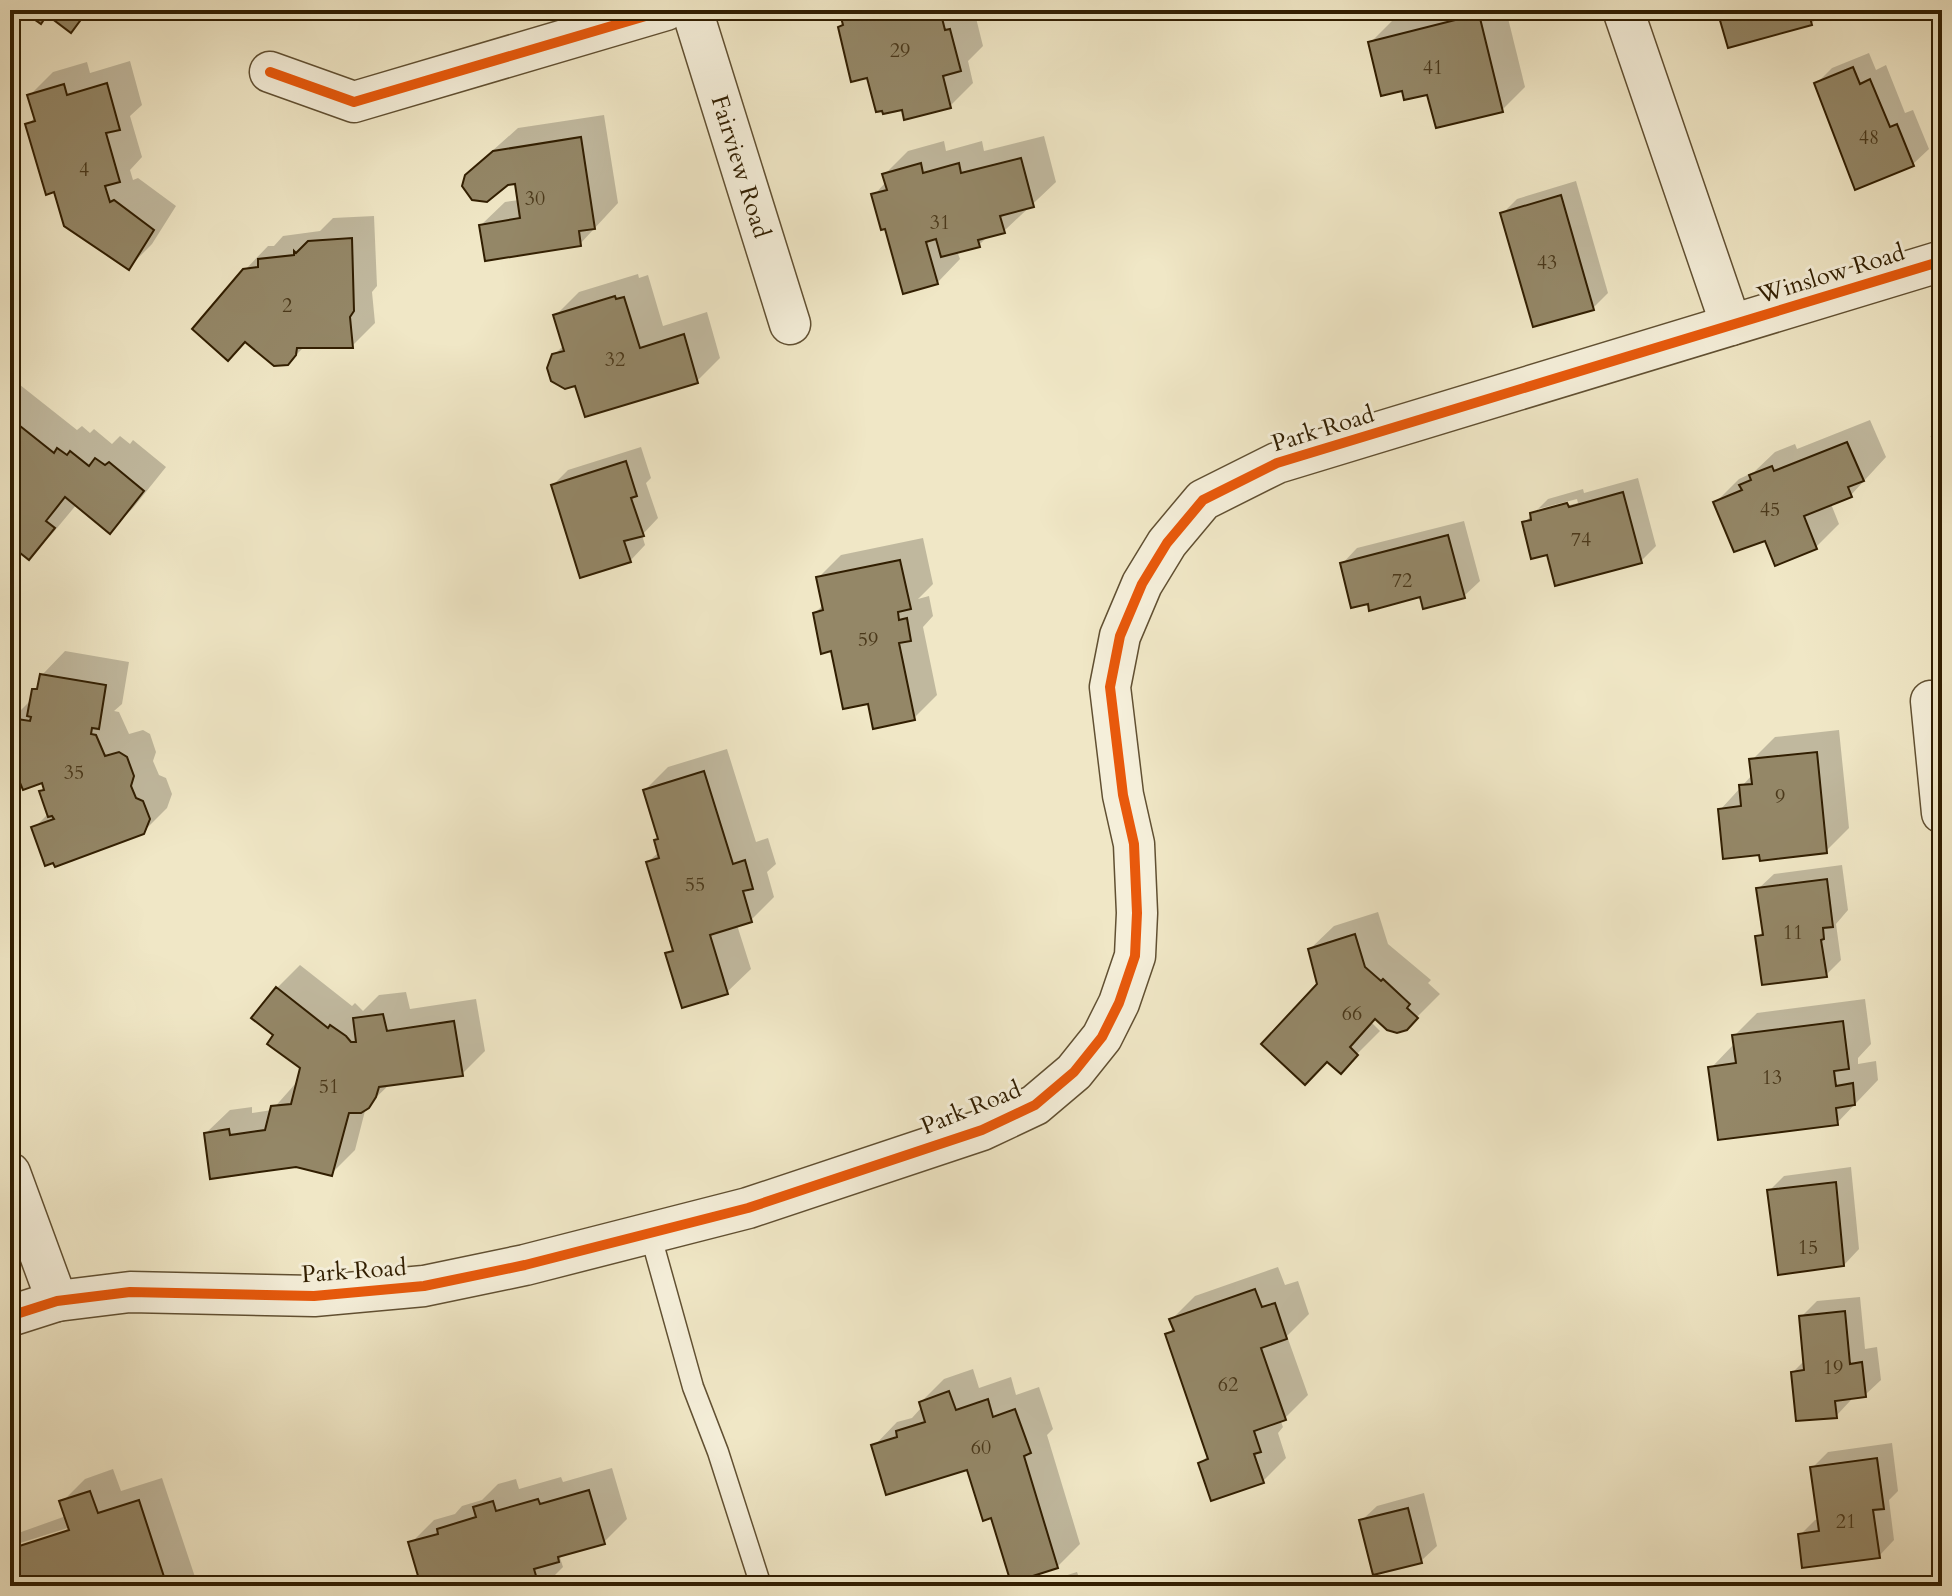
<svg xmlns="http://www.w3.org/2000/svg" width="1952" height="1596" viewBox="0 0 1952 1596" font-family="Cardo,serif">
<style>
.shadow{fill:#0003;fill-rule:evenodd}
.building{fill:#948767;stroke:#311e01;stroke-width:2}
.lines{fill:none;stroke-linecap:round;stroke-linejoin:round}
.service-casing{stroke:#615032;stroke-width:23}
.minor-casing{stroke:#615032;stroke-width:43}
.service{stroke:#f5efda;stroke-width:20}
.minor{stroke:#f5efda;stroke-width:40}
.cycleway-casing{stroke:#f5efda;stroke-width:15}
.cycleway{stroke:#e8590c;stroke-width:10}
.labels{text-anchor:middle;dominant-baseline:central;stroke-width:6;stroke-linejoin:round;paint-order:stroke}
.number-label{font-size:20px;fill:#4a381a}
.street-label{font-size:24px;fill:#311e01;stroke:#f5efda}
</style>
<rect width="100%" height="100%" fill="#f0e7c6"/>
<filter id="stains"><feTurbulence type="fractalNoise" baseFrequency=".0025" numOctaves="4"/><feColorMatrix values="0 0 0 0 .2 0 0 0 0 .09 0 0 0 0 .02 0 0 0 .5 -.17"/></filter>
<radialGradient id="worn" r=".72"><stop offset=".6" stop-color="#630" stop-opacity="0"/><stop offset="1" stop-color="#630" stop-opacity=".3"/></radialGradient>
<!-- shadow -->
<g class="shadow">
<polygon points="841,10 974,10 983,46 968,61 973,83 950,106 903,108 868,76 840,27 845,23"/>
<polygon points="1431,10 1506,10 1525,87 1502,110 1403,88 1370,43 1393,20"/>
<polygon points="1720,10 1825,10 1811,24"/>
<polygon points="1869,53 1876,70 1886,65 1905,113 1913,110 1929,149 1913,164 1856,187 1816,84 1832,68"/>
<polygon points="130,61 142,105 130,116 142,157 130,170 133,180 138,178 176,206 152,244 129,267 56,190 28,125 35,117 29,96 53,72 87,62 90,73"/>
<polygon points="604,115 618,203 580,244 481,225 505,202 519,200 516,182 467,176 491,152 518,128"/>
<polygon points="1044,136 1056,182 1004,231 989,235 979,245 957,251 960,259 937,283 887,227 874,195 886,182 885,174 908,151 944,141 946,151 982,141 984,151"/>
<polygon points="1576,181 1608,293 1593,308 1502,214 1517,199"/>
<polygon points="374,216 377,286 372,292 375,323 352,346 305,346 287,364 245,270 268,246 274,246 283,236 320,231 333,218"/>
<polygon points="638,274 639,278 648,275 663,326 707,312 720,358 697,381 577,384 554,355 564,345 555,316 579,292"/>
<polygon points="10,377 77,430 82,426 90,433 94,429 112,444 120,436 130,444 133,440 166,467 133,508 110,531 77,504 52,534 29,557 10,542"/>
<polygon points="1870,420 1886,457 1851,495 1831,504 1839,524 1816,547 1766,538 1716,502 1739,479 1754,472 1775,452 1795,444 1797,449"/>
<polygon points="641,447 651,478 646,483 658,518 642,535 645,545 630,561 553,485 568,470"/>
<path d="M1638,478L1656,546L1641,561L1548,553L1524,523L1548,499L1583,489L1584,493ZM1577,499L1578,503L1538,513V509Z"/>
<polygon points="1464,521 1480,581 1464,596 1422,595 1342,564 1357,548"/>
<polygon points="923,538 933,584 918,599 929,596 933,616 923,627 937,695 914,718 869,701 833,649 815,613 824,604 818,578 841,555"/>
<polygon points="65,651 129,662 122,704 114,711 119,712 129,734 143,730 150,734 156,752 153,761 159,775 166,778 172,794 167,808 143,832 34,828 49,813 41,792 45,787 43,780 16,756 10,755 10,731 12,719 32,699 42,675"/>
<polygon points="1839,730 1849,828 1826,851 1761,853 1720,810 1753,774 1752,760 1775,737"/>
<polygon points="727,749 756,842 768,838 776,864 767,872 774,897 751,920 737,925 751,969 727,992 668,954 674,947 648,862 660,851 657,840 660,837 645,790 668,767"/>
<polygon points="1842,865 1848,910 1836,924 1841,960 1826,975 1758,937 1764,930 1758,889 1774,874"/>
<polygon points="1378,912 1388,944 1431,980 1428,983 1440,994 1406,1028 1376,1017 1372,1023 1380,1031 1340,1071 1310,949 1334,926"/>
<polygon points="300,965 352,1006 355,1003 363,1011 379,995 406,992 410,1009 476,999 485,1051 462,1074 391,1083 366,1107 355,1150 332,1173 206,1133 230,1110 252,1107 252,1113 272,1110 296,1083 302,1067 276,1035 277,988"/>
<polygon points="1865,999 1871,1044 1858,1058 1858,1064 1876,1061 1878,1080 1837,1123 1711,1068 1734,1044 1734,1036 1757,1013"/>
<polygon points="1851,1167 1859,1249 1844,1265 1769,1191 1784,1176"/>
<polygon points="1278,1267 1285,1285 1298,1281 1309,1314 1287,1336 1308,1395 1281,1422 1283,1427 1278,1433 1286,1458 1263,1481 1200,1463 1209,1455 1167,1334 1175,1327 1172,1319 1195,1296"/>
<polygon points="1860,1297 1865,1349 1877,1347 1881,1380 1865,1395 1851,1397 1851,1400 1836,1416 1793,1372 1805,1360 1801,1317 1817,1301"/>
<polygon points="973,1369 979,1388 1011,1377 1016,1395 1039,1387 1053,1429 1047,1435 1080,1544 1057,1567 992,1516 969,1468 874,1446 897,1422 912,1418 921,1408 921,1402 944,1379"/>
<polygon points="1892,1443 1898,1491 1889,1500 1894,1540 1879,1556 1800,1535 1815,1520 1819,1519 1813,1467 1828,1452"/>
<polygon points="612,1468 627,1519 604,1542 565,1553 560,1558 563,1567 544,1586 423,1586 411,1543 434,1520 455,1514 462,1506 482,1500 498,1484 516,1479 519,1489 561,1477 563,1482"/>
<path d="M113,1469L121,1491L162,1478L198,1586H117L114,1578L90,1586H81L77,1576L66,1580L60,1586H10V1536L66,1516L62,1502L85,1479ZM77,1525L79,1529L14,1549V1545Z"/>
<polygon points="1424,1493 1437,1546 1421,1561 1361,1521 1377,1506"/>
<polygon points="1077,1572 1082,1586 1052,1586 1058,1578"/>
</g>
<!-- building -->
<g class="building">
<polygon points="21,10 88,10 71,33 47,15 41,24"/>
<polygon points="839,10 940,10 945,30 950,29 961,71 943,76 951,108 904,120 902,110 883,114 882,111 876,112 867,78 851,82 838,27 843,25"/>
<polygon points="1717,10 1808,10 1812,25 1728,48"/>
<polygon points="1479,14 1503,112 1436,128 1427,95 1404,100 1402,91 1381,96 1368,42"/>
<polygon points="1853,67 1860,84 1870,79 1890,127 1897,124 1914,166 1855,190 1814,83"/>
<polygon points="107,83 120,130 106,133 120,182 105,186 110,202 114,200 154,230 129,270 64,226 54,192 46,195 25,124 35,121 27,95 64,84 67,95"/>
<polygon points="581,137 595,229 579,231 581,246 485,261 479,225 520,218 515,184 508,185 487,202 472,200 462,186 465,175 493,151"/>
<polygon points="1021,158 1034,207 1000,216 1005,233 978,240 980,247 941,257 936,239 926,242 938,284 903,294 885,229 881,230 871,194 887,190 882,174 921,163 923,173 959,163 961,173"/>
<polygon points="1561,195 1594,310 1533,327 1500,213"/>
<polygon points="352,238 354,311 350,317 353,348 297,348 296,355 288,365 274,366 245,342 228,361 192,329 243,269 258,267 258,259 294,255 294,251 296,253 308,241"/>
<polygon points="615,296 616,299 624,297 640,348 684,334 698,383 585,417 575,386 565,389 551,381 547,368 552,354 564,351 553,315"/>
<polygon points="10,418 54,453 57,448 67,455 70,451 89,466 95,458 105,465 109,462 144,491 110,534 65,497 46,521 55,528 29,560 10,545"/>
<polygon points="1942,433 1942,466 1932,437"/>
<polygon points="1847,442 1864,481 1848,487 1852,497 1804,516 1817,549 1775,566 1765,541 1734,552 1713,502 1742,490 1739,485 1751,480 1749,475 1772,466 1774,471"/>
<polygon points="626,461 637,496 631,498 644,536 624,541 631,562 580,578 551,485"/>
<polygon points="1623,492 1642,563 1555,586 1547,555 1531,559 1522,522 1531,520 1530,513 1567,503 1569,507"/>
<polygon points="1448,535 1465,598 1423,609 1420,597 1369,611 1368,604 1351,608 1340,563"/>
<polygon points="900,560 911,609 898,612 899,620 907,618 911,641 899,643 915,720 873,729 868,704 843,709 831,651 821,654 813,613 823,610 816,577"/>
<polygon points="40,674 106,685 99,729 92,728 91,734 96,735 105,756 119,752 127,757 134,776 131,786 136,798 143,801 150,819 144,834 55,867 53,863 45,866 31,827 54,819 52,816 48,817 39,791 44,790 42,783 23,790 10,759 14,758 10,757 10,718 30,721 31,717 27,716 32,689 37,689"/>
<polygon points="1817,752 1827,853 1760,861 1759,855 1723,859 1718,809 1741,806 1739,785 1752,784 1749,759"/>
<polygon points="704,771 733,864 745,860 753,889 743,891 752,922 710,935 728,994 682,1008 665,953 673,951 646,862 659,858 654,840 658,839 643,790"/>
<polygon points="1827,879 1833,927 1823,928 1824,939 1821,940 1827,977 1762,985 1755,936 1763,935 1756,888"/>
<polygon points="1355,934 1365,967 1381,981 1383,979 1410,1004 1407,1008 1418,1018 1407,1030 1397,1033 1387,1030 1375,1019 1350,1047 1358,1055 1341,1074 1327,1062 1305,1085 1261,1044 1317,984 1308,949"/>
<polygon points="276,987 328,1028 330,1025 346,1036 351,1042 356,1042 353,1018 383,1014 387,1031 454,1021 463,1076 379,1087 376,1097 369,1108 361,1113 349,1113 332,1176 296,1167 210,1179 204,1133 229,1129 230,1135 265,1130 271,1106 291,1104 300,1068 267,1044 273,1035 251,1018"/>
<polygon points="1843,1021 1849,1069 1834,1071 1836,1086 1853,1083 1855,1105 1836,1108 1838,1125 1718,1140 1708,1067 1736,1063 1732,1035"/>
<polygon points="1836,1182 1844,1266 1778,1275 1767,1190"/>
<polygon points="1255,1289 1262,1307 1275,1303 1287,1339 1261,1348 1286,1420 1254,1431 1261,1452 1254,1454 1264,1483 1211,1501 1198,1463 1208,1459 1165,1334 1174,1331 1169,1319"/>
<polygon points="1845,1311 1850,1364 1862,1362 1866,1397 1835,1401 1837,1418 1796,1421 1791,1372 1804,1370 1799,1316"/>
<polygon points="949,1391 956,1410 988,1399 993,1417 1015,1409 1031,1453 1024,1456 1058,1568 1011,1583 991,1518 983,1521 967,1470 886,1495 871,1445 897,1437 896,1431 925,1422 919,1402"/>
<polygon points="1877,1458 1884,1509 1873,1510 1880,1558 1802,1568 1798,1534 1819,1531 1810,1467"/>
<polygon points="589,1490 605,1544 558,1557 559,1562 534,1569 539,1586 421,1586 408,1542 438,1534 437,1529 476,1517 473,1507 493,1501 496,1511 538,1499 540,1504"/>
<polygon points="90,1491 98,1513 139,1500 167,1586 115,1586 113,1580 96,1586 79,1586 76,1579 54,1586 10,1586 10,1549 69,1530 59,1501"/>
<polygon points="1408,1508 1422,1563 1373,1575 1359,1520"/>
<polygon points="1070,1578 1073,1586 1049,1586 1049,1585"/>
</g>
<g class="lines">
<!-- service casing -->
<g class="service-casing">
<polyline id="service" points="650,1233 693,1387 718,1452 761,1586"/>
</g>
<!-- minor casing -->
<g class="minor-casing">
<g id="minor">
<path id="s1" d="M692,10L790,324"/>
<polyline points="1623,10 1731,325"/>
<polyline points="270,72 354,102 666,10"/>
<polyline points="1931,701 1942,813"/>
<polyline points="10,1173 57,1301"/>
<polyline points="10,1316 57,1301 130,1292 314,1296 424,1286 525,1265 748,1208 982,1130 1035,1105 1074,1072 1102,1037 1119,1003 1135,956 1137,913 1134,844 1123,795 1110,687 1120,636 1142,584 1167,543 1203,500 1277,463 1942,261"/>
</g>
</g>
<!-- service -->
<use href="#service" class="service"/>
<!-- minor -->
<use href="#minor" class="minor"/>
<!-- cycleway casing -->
<g class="cycleway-casing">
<g id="cycleway">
<polyline points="270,72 354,102 666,10"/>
<polyline points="10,1316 57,1301 130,1292 314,1296 424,1286 525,1265 748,1208 982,1130 1035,1105 1074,1072 1102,1037 1119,1003 1135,956 1137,913 1134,844 1123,795 1110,687 1120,636 1142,584 1167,543 1203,500 1277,463 1942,261"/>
</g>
</g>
<!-- cycleway -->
<use href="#cycleway" class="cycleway"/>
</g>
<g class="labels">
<!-- number labels -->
<g class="number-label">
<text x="900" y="50">29</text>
<text x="1433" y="67">41</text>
<text x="1869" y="137">48</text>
<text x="84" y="169">4</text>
<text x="535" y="198">30</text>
<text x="940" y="222">31</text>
<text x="1547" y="262">43</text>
<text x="287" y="305">2</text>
<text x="615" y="359">32</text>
<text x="1770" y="509">45</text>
<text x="1581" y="539">74</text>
<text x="1402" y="580">72</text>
<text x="868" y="639">59</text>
<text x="74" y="772">35</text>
<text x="1780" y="796">9</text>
<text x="695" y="884">55</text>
<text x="1793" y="932">11</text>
<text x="1352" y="1013">66</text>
<text x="1772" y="1077">13</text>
<text x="329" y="1086">51</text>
<text x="1808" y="1247">15</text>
<text x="1833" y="1367">19</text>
<text x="1228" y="1384">62</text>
<text x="981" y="1447">60</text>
<text x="1846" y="1521">21</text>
</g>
<!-- street labels -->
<g class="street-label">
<text stroke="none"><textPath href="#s1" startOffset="164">Fairview Road</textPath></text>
<text transform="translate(1831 274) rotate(-17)">Winslow Road</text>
<text transform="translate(1323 429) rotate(-17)">Park Road</text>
<text transform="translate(971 1108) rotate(-22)">Park Road</text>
<text transform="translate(354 1271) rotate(-4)">Park Road</text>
</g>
</g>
<!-- margin -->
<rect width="1952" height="1596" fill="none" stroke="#f0e7c6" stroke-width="40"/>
<rect x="12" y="12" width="1928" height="1572" fill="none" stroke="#311e01" stroke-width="4"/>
<rect x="20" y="20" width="1912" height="1556" fill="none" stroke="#311e01" stroke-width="2"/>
<rect width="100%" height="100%" filter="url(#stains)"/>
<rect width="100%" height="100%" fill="url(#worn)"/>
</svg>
